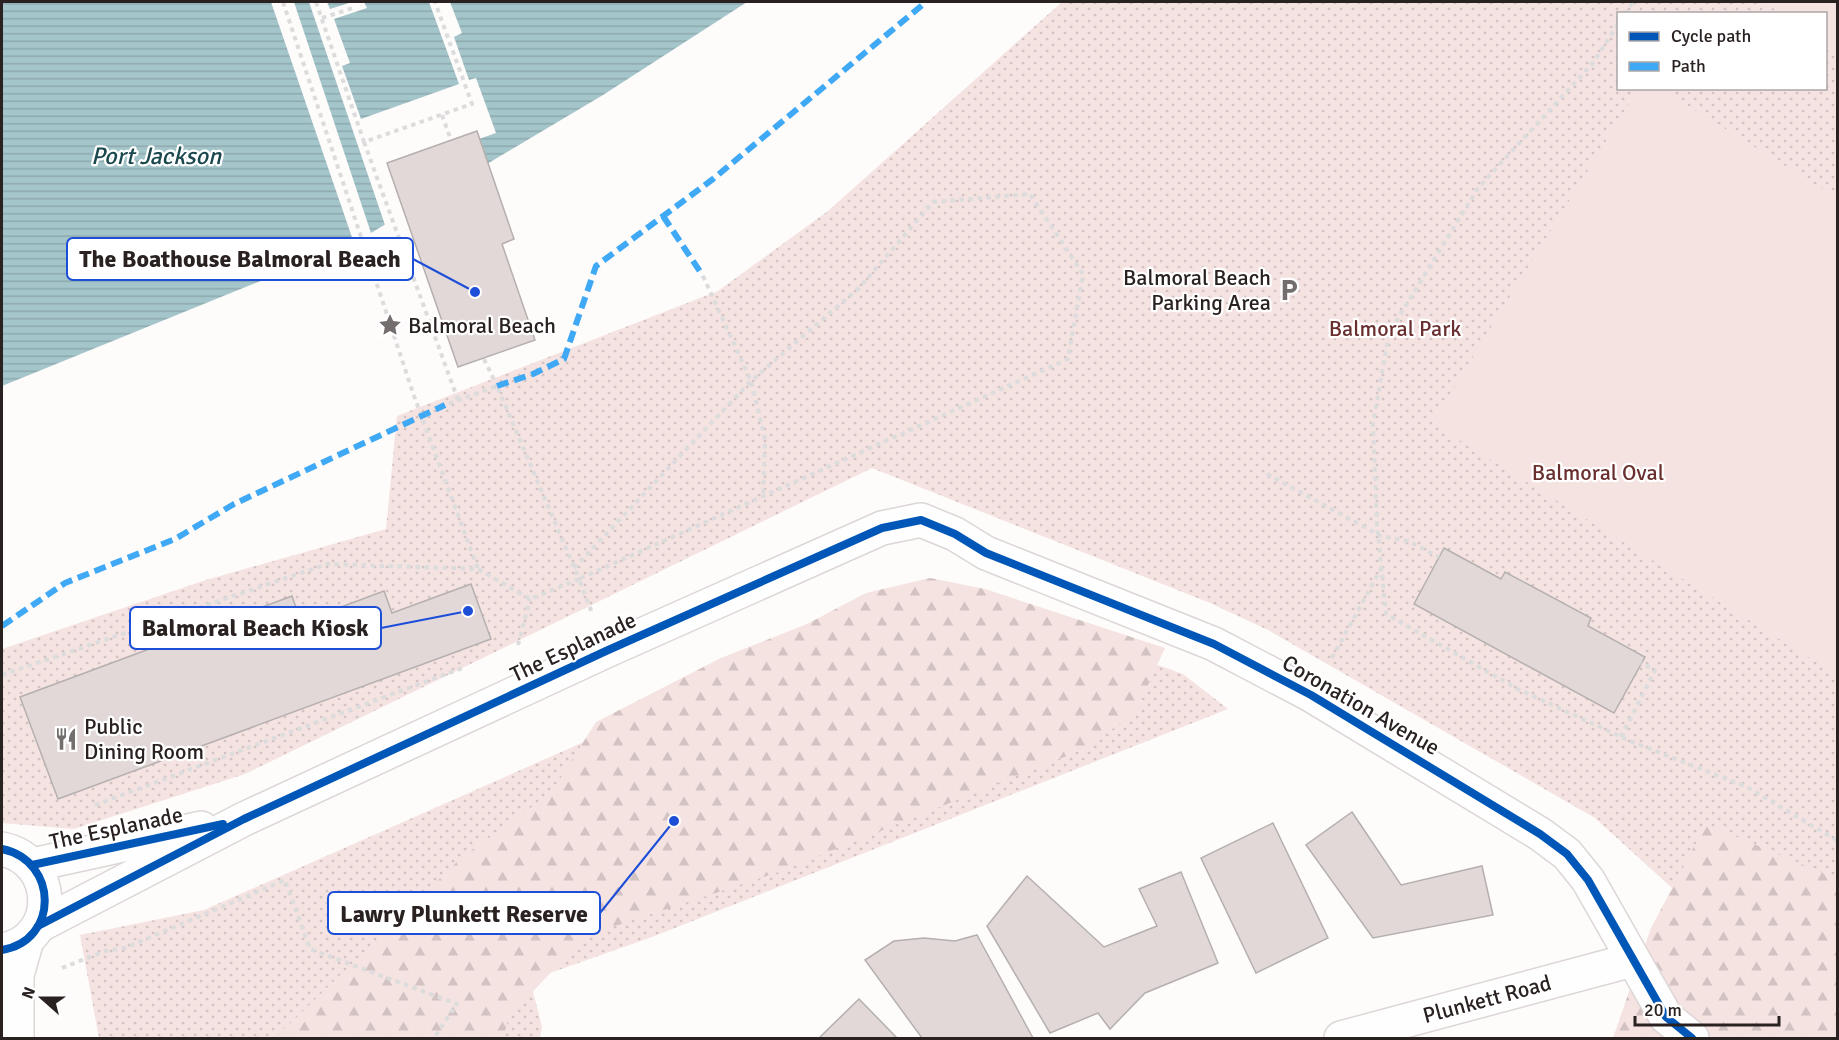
<svg xmlns="http://www.w3.org/2000/svg" width="1839" height="1040" viewBox="0 0 1839 1040" font-family="Signika,sans-serif">
<style>
.grass{fill:url(#grass-dots);fill-rule:evenodd}
.forest{fill:url(#forest-firs)}
.garden{fill:#f5e3e2}
.water{fill:url(#water-rules)}
.pier{fill:#fefbfb}
.building{fill:#e2d8d8;stroke:#b5b0af;stroke-width:1.5}
.lines{fill:none;stroke-linecap:round;stroke-linejoin:round}
.minor-casing{stroke:#ddd6d6;stroke-width:36}
.path{stroke:#dcdcdc;stroke-width:4;stroke-dasharray:4.5 4.5;stroke-linecap:butt}
.minor{stroke:#fffefe;stroke-width:33}
.quiet{stroke:#3fa9f5;stroke-width:6;stroke-dasharray:12 6;stroke-linecap:butt}
.cycleway-casing{stroke:#fff;stroke-width:11}
.cycleway{stroke:#0057b8;stroke-width:8}
.labels{text-anchor:middle;dominant-baseline:central;stroke-width:4.5;stroke-linejoin:round;paint-order:stroke}
.poi-label{font-size:22px;fill:#2a2121;stroke:#fff;text-anchor:start}
.park-label{font-size:22px;fill:#692f2e;stroke:#fff}
.street-label{font-size:22px;fill:#2a2121;stroke:#fff}
.water-label{font-size:24px;font-style:italic;fill:#1b484e;stroke:#fff}
.leader{fill:none;stroke:#1d4ed8;stroke-width:2}
.callout-dot{fill:#1d4ed8;stroke:#fff;stroke-width:2}
.callout{fill:#fff;stroke:#1d4ed8;stroke-width:2}
.callout-label{font-size:24px;text-anchor:middle;font-weight:bold;fill:#2a2121}
</style>
<defs>
<pattern id="grass-dots" width="8" height="8" patternUnits="userSpaceOnUse" patternTransform="scale(1.5)"><rect width="8" height="8" fill="#f5e3e2"/><path d="M2 2h.1M6 6h.1" fill="none" stroke="#d2c2c2" stroke-width="1.8" stroke-linecap="round"/></pattern>
<pattern id="forest-firs" width="22" height="20" patternUnits="userSpaceOnUse" patternTransform="scale(1.5)"><rect width="22" height="20" fill="#f5e3e2"/><path d="M5 1l3.5 6h-7zM16 11l3.5 6h-7z" fill="#d2c2c2"/></pattern>
<pattern id="water-rules" width="6" height="5" patternUnits="userSpaceOnUse" patternTransform="scale(1.5)"><rect width="6" height="5" fill="#a4c5ca"/><path d="M0 2.5h6" fill="none" stroke="#8da9ad"/></pattern>
</defs>
<rect width="100%" height="100%" fill="#fefbfb"/>
<!-- grass -->
<g class="grass">
<path d="M1062,2H1837V1038L1595,818L1268,630L1210,603L872,468L245,774L74,829L2,823V649L206,580L386,529L397,416L718,291L828,211ZM1618,14H1826V88H1618Z"/>
<polygon points="993,606 1183,674 1228,709 652,937 530,980 542,1027 540,1038 99,1038 80,935 204,910 871,615"/>
</g>
<!-- forest -->
<g class="forest">
<polygon points="930,578 985,589 1165,648 1136,711 1089,747 776,873 585,936 509,1017 503,1038 275,1038 462,857 551,793 596,722 721,658 807,624 866,593"/>
<polygon points="1706,824 1837,879 1837,1038 1613,1038 1651,928"/>
</g>
<!-- garden -->
<g class="garden">
<polygon points="1762,2 1837,2 1837,49 1826,42 1826,14 1781,13"/>
<polygon points="1638,89 1661,89 1837,198 1837,675 1432,423"/>
</g>
<!-- water -->
<polygon class="water" points="2,2 747,2 603,95 354,243 2,386"/>
<!-- pier -->
<g class="pier">
<polygon points="271,2 294,2 372,236 355,246"/>
<polygon points="309,2 327,2 330,9 352,2 364,2 367,8 334,19 350,63 342,66 361,119 459,84 429,2 450,2 462,33 454,37 469,80 476,78 496,133 479,139 476,131 387,163 405,216 386,228"/>
</g>
<!-- building -->
<g class="building">
<polygon points="477,131 514,239 502,244 535,340 458,367 387,163"/>
<polygon points="1444,548 1501,579 1505,572 1591,618 1588,626 1645,657 1614,713 1414,604"/>
<polygon points="471,584 491,639 58,799 20,697 292,596 301,622 384,591 392,613"/>
<polygon points="1352,812 1401,885 1482,866 1493,915 1373,938 1306,845"/>
<polygon points="1273,823 1328,938 1256,973 1201,858"/>
<polygon points="1181,872 1218,963 1145,993 1110,1029 1098,1013 1050,1033 987,926 1027,876 1104,947 1157,926 1139,889"/>
<polygon points="977,935 1033,1038 922,1038 865,960 894,941 924,938 955,941"/>
<polygon points="859,999 897,1038 819,1038"/>
</g>
<g class="lines">
<!-- minor casing -->
<g class="minor-casing">
<g id="minor">
<path d="M2,849C59,861 59,941 2,950"/>
<polyline points="32,865 201,828"/>
<polyline points="38,926 244,819 606,651 882,528 921,520 955,534 986,553 1214,644 1311,695 1540,834 1567,854 1588,880 1666,1017 1692,1038"/>
<polyline points="17,1038 17,975 27,940"/>
<polyline points="1341,1038 1632,960"/>
</g>
</g>
<!-- path -->
<g class="path">
<polyline points="283,2 414,396 478,569"/>
<polyline points="316,2 364,142 472,104 435,2"/>
<polyline points="1625,14 1633,2"/>
<polyline points="322,18 353,8"/>
<polyline points="1618,24 1593,63 1478,188 1389,333 1373,424 1377,524 1386,614 1518,689 1630,741 1747,787 1838,841"/>
<polyline points="442,115 451,140"/>
<polyline points="364,142 458,400"/>
<polyline points="703,276 751,381 765,439 763,495"/>
<polyline points="484,359 497,386"/>
<polyline points="1267,474 1381,536 1408,541 1439,557"/>
<polyline points="574,568 751,381 859,288 933,202 1030,194 1083,274 1068,359 579,579 592,613"/>
<polyline points="518,645 530,599"/>
<polyline points="1332,658 1382,567"/>
<polyline points="2,675 327,564 478,569 530,599 579,579 497,386 445,405"/>
<polyline points="1621,737 1655,670 1641,663"/>
<polyline points="95,805 465,667"/>
<polyline points="62,968 105,951 125,948 285,880 310,949 457,1004 434,1038"/>
</g>
<!-- minor -->
<use href="#minor" class="minor"/>
<!-- quiet -->
<g class="quiet">
<polyline points="663,216 703,276"/>
<polyline points="497,386 533,374 564,359 596,266 713,179 926,2"/>
<polyline points="2,626 65,583 175,539 234,504 445,405"/>
</g>
<!-- cycleway casing -->
<g class="cycleway-casing">
<g id="cycleway">
<path d="M2,849C59,861 59,941 2,950"/>
<polyline points="32,865 223,824"/>
<polyline points="38,926 244,819 606,651 882,528 921,520 955,534 986,553 1214,644 1311,695 1540,834 1567,854 1588,880 1666,1017 1692,1038"/>
</g>
</g>
<!-- cycleway -->
<use href="#cycleway" class="cycleway"/>
</g>
<!-- icons -->
<defs>
<g id="parking-bare" transform="scale(1.8)"><path d="M-3.5-5.5H1a3.5 3.5 0 0 1 0 7H-1V5.5H-3.5ZM-1-3.4V-.6H.8a1.4 1.4 0 0 0 0-2.8Z" fill="#746d6d" stroke="#fff" stroke-width="2.5" paint-order="stroke"/></g>
<g id="sight-bare" transform="scale(1.8)"><path d="M0-6L1.8-2.2L6-1.7L2.9 1.2L3.7 5.4L0 3.3L-3.7 5.4L-2.9 1.2L-6-1.7L-1.8-2.2Z" fill="#746d6d" stroke="#fff" stroke-width="2.5" paint-order="stroke"/></g>
<g id="restaurant-bare" transform="scale(1.8)"><path d="M-5-6h1v4h1v-4h1v4h1v-4h1v5L-1.5 .5V6h-2V.5L-5-1ZM5-6V6H3V1.5H1.5Q1.5-4 5-6Z" fill="#746d6d" stroke="#fff" stroke-width="2.5" paint-order="stroke"/></g>
</defs>
<g fill-rule="evenodd">
<use href="#parking-bare" x="1289" y="290"/>
<use href="#sight-bare" x="390" y="325"/>
<use href="#restaurant-bare" x="66" y="739"/>
</g>
<g class="labels">
<!-- poi labels -->
<g class="poi-label">
<text x="1271" y="277" text-anchor="end">Balmoral Beach<tspan x="1271" dy="25">Parking Area</tspan></text>
<text x="408" y="325">Balmoral Beach</text>
<text x="84" y="726">Public<tspan x="84" dy="25">Dining Room</tspan></text>
</g>
<!-- park labels -->
<g class="park-label">
<text x="1395" y="328">Balmoral Park</text>
<text x="1598" y="472">Balmoral Oval</text>
</g>
<!-- street labels -->
<g class="street-label">
<text transform="translate(573 647) rotate(-25)">The Esplanade</text>
<text transform="translate(1361 705) rotate(30)">Coronation Avenue</text>
<text transform="translate(116 828) rotate(-12)">The Esplanade</text>
<text transform="translate(1487 999) rotate(-15)">Plunkett Road</text>
</g>
<!-- water labels -->
<g class="water-label">
<text x="156" y="156">Port Jackson</text>
</g>
</g>
<!-- callouts -->
<path class="leader" d="M475 292L413 259M468 611L381 628M674 821L600 913"/>
<g class="callout-dot">
<circle cx="475" cy="292" r="6"/>
<circle cx="468" cy="611" r="6"/>
<circle cx="674" cy="821" r="6"/>
</g>
<g class="callout">
<rect x="67" y="238" width="346" height="42" rx="6"/>
<rect x="130" y="607" width="251" height="42" rx="6"/>
<rect x="328" y="892" width="272" height="42" rx="6"/>
</g>
<g class="callout-label">
<text x="240" y="267">The Boathouse Balmoral Beach</text>
<text x="255" y="636">Balmoral Beach Kiosk</text>
<text x="464" y="922">Lawry Plunkett Reserve</text>
</g>
<!-- border -->
<rect width="1839" height="1040" fill="none" stroke="#2a2121" stroke-width="6"/>
<!-- legend -->
<rect x="1617" y="12" width="210" height="78" fill="#ffffff" stroke="#aaa6a6" stroke-width="1.5"/>
<rect x="1629" y="32" width="30" height="9" fill="#0057b8" stroke="#aaa6a6" stroke-width="1.5"/>
<text x="1671" y="42" font-size="18" fill="#2a2121">Cycle path</text>
<rect x="1629" y="62" width="30" height="9" fill="#3fa9f5" stroke="#aaa6a6" stroke-width="1.5"/>
<text x="1671" y="72" font-size="18" fill="#2a2121">Path</text>
<!-- north arrow -->
<g transform="translate(42 998) rotate(291)" stroke="#ffffff" stroke-width="4.5" paint-order="stroke">
<path d="M0-4.5L10 22L0 15L-10 22Z" fill="#2a2121"/>
<text y="-9" font-size="16" font-weight="bold" text-anchor="middle" fill="#2a2121">N</text>
</g>
<!-- scale -->
<path d="M1635 1016v9h144v-9" fill="none" stroke="#2a2121" stroke-width="3"/>
<text x="1644" y="1016" font-size="18" fill="#2a2121" stroke="#ffffff" stroke-width="4.5" paint-order="stroke">20 m</text>
</svg>
